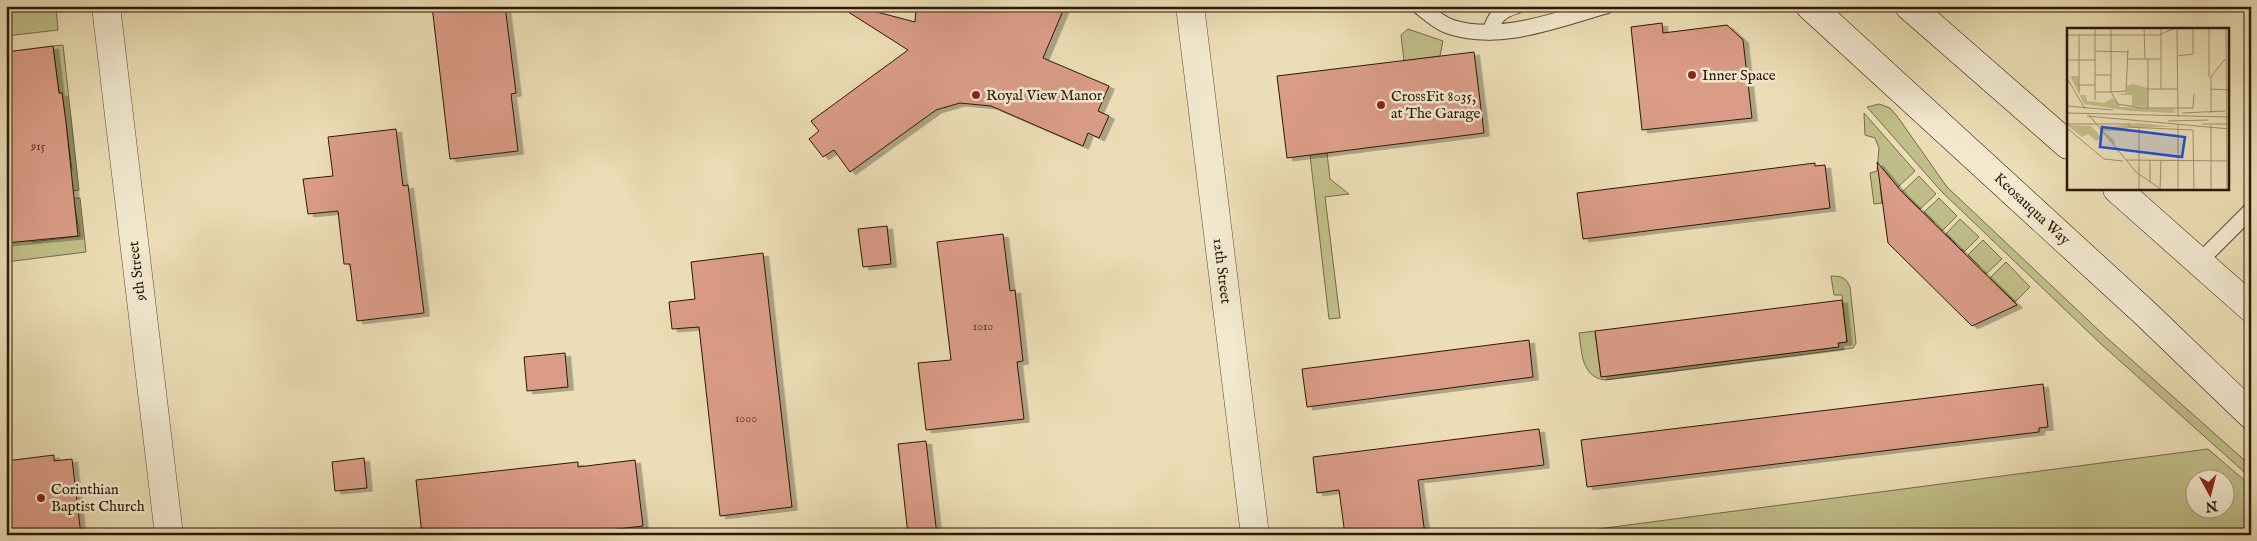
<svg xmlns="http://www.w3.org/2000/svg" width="2257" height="541" viewBox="0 0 2257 541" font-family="'IM FELL English',serif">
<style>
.green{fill:#c0be88;stroke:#766a48;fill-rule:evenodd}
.building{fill:#da9c87;stroke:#2d1709;filter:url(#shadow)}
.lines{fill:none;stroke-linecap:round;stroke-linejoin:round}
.service-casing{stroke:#5c4834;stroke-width:17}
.minor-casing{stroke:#5c4834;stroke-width:29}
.tertiary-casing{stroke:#5c4834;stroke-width:29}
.secondary-casing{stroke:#2d1709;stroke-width:29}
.service{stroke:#f2e9cf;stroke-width:15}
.minor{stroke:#f2e9cf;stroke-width:28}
.tertiary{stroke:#f2e9cf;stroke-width:28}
.secondary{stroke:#f2e9cf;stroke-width:28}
.poi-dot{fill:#8f2418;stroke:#f2e9cf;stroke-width:2}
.labels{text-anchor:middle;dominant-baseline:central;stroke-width:5;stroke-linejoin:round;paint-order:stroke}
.number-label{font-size:12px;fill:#583828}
.poi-label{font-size:15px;fill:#2d1709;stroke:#f2e9cf;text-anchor:start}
.street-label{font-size:15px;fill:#2d1709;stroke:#f2e9cf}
.inset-road{fill:none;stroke:#9f8e70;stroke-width:1}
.view{fill:#1d4ed8;fill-opacity:0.15;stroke:#1d4ed8;stroke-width:2.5}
.inset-edge{fill:none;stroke:#2d1709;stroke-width:2.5}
</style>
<defs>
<filter id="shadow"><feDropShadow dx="5.5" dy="3" stdDeviation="0" flood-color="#0004"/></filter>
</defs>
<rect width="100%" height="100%" fill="#ebddb5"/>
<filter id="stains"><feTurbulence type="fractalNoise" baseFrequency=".004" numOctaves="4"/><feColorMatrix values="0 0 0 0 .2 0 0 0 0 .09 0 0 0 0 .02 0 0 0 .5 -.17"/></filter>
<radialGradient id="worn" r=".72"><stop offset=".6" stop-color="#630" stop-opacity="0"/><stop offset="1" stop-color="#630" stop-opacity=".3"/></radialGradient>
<!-- green -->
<g class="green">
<polygon points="6,6 56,6 58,30 6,36"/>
<polygon points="1408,29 1443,41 1440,56 1404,61 1401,35"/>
<polygon points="63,45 79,190 72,191 69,171 72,170 62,93 59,93 53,46"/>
<polygon points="1879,104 1890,108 1897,116 1947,187 2107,338 2251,466 2251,478 2101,344 1941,191 1867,107"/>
<polygon points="1864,113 1915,171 1898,187 1889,178 1880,187 1882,203 1874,204 1870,173 1877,171 1879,148 1875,138 1865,135"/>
<polygon points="1327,153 1330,179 1349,194 1325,197 1340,318 1329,319 1310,155"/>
<polygon points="1919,176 1936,194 1920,209 1902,192"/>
<polygon points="73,198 80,198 86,252 6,262 6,243 31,240 32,242 80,236"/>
<polygon points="1939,198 1957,216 1942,231 1940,229 1937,231 1931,225 1934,222 1924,212"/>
<polygon points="1960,219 1979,237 1964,252 1962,249 1959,252 1954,247 1956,244 1946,234"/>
<polygon points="1983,240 2002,259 1986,274 1984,272 1981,274 1977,269 1979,266 1968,255"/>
<polygon points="2006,262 2030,287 2015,302 1990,278"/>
<path d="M1831,276C1841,276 1846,277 1850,287L1856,343L1853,348L1605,380C1581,377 1582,352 1579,333L1595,331L1601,377L1838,347V343L1847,342L1842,295H1834Z"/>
<path d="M2208,449L2251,486V535H1575V532ZM2194,478H2224V508H2194Z"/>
</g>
<!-- building -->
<g class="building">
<polygon points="432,6 505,6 516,93 511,94 518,151 450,159"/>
<polygon points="843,6 854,6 915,22 916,6 1065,6 1043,58 1109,86 1098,111 1109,116 1099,138 1088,133 1083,146 991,106 960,103 936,110 850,172 834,150 823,157 809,139 819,131 811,121 908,50 842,8"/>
<polygon points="1662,23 1663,33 1727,25 1743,40 1752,118 1642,130 1631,27"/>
<polygon points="53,46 59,93 62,93 66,122 78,236 6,243 6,52"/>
<polygon points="1474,52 1484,133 1287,158 1277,76"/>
<polygon points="396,129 403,186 408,185 424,313 357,321 350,264 344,264 338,211 308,214 303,179 333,176 328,137"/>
<polygon points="1877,162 1902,192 2017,305 1972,326 1888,243"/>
<polygon points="1815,163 1815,166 1825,165 1830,208 1583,239 1577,193"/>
<polygon points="887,226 891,264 863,267 858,229"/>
<polygon points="1003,234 1010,291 1015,290 1023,361 1017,362 1024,419 926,430 918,363 951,360 937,242"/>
<polygon points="763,253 792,507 720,516 699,327 672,329 669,302 695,299 691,262"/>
<polygon points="1842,300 1847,342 1838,343 1839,347 1601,377 1595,331"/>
<polygon points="1529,340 1533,377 1307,407 1302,369"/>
<polygon points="565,353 568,387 527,391 524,357"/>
<polygon points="2043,384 2048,427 2039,428 2039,432 1587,487 1581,440"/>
<polygon points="1539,429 1544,465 1418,480 1425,535 1345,535 1339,490 1317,493 1313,457"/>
<polygon points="926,441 937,535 908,535 898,444"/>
<polygon points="54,455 54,461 72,459 81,535 6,535 6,461"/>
<polygon points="364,458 367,488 335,491 332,462"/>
<polygon points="635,460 643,526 601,531 601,535 422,535 416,480 578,462 578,467"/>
</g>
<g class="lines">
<!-- service casing -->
<g class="service-casing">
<g id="service">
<path d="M1419,6C1429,14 1439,23 1451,27C1501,43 1558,19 1606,6"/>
<path d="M1490,32C1495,16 1500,11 1516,6"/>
<polyline points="2199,262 2251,210"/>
</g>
</g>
<!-- minor casing -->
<g class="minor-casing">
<polyline id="minor" points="1190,6 1255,535"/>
</g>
<!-- tertiary casing -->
<g class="tertiary-casing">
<polyline id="tertiary" points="106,6 169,535"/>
</g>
<!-- secondary casing -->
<g class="secondary-casing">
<g id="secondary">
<polyline points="1810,6 2145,313 2251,415"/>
<polyline points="1909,6 2068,145"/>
<polyline points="2117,189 2251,308"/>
</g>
</g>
<!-- service -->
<use href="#service" class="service"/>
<!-- minor -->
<use href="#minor" class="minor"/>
<!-- tertiary -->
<use href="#tertiary" class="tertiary"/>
<!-- secondary -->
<use href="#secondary" class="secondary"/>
</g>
<!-- markers -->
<g class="poi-dot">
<circle cx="1692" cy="75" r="5"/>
<circle cx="976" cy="95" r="5"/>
<circle cx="1381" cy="105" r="5"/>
<circle cx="41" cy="498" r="5"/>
</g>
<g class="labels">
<!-- number labels -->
<g class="number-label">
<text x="38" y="146">915</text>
<text x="983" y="326">1010</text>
<text x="746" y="418">1000</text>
</g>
<!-- poi labels -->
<g class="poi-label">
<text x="1702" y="75">Inner Space</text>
<text x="986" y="95">Royal View Manor</text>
<text x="1391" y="96">CrossFit 8035,<tspan x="1391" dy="17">at The Garage</tspan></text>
<text x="51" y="489">Corinthian<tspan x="51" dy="17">Baptist Church</tspan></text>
</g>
<!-- street labels -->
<g class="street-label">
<text transform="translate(2032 209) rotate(43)">Keosauqua Way</text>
<text transform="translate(137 271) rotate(-97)">9th Street</text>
<text transform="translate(1222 271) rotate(83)">12th Street</text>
</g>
</g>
<!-- overview -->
<g transform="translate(2067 28)">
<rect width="162" height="162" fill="#ebddb5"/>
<path d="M3,48H11L13,67H19L20,73L37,75L46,70L54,79L107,81L108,85L63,83L17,76ZM66,56L81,60V79L65,78V67H51L59,65L60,58ZM71,95L109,99H60V103H37L48,113L47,117L34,100ZM0,97L24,98L35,110L29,113L21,106L15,109Z" fill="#c0be88"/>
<path class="inset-road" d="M28,0V72M44,0V64L51,76L74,80H126L127,66M77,0L78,31M94,0V61M110,0L111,89M159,0L160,162M0,7H92L108,0M12,7V64M28,23L61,24M110,28L126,26V0M61,31H93M81,31V80M0,32H28M28,47H44M142,49V0M0,50L18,81M12,57H28M81,61H110M144,61L163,62M28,64H44M44,64L59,63L61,22M0,78L46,82M0,85L163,89M115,85L158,83M144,85V49L158,31M22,87L69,144L95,162M20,88L163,101M101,93L141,92M0,96H64M135,96H163M60,99L126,102L127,162M0,100L37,131L56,133M72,100V162M59,132L163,133M83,132V154M93,162L94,133M111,162V95M144,162V97"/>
<path class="view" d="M35,99L118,109L115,129L33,119Z"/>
<rect width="162" height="162" class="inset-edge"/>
</g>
<!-- margin -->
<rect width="2257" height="541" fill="none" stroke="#ebddb5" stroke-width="25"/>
<rect x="8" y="8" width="2242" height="526" fill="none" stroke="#2d1709" stroke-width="2.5"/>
<rect x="12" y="12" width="2232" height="516" fill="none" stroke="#2d1709"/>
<!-- north arrow -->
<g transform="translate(2210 494) rotate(173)"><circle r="24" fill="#f2e9cf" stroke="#a39580"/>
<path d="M0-4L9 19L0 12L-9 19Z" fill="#8f2418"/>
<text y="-8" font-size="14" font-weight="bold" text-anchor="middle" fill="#2d1709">N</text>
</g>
<rect width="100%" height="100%" filter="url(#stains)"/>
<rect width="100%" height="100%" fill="url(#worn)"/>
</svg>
